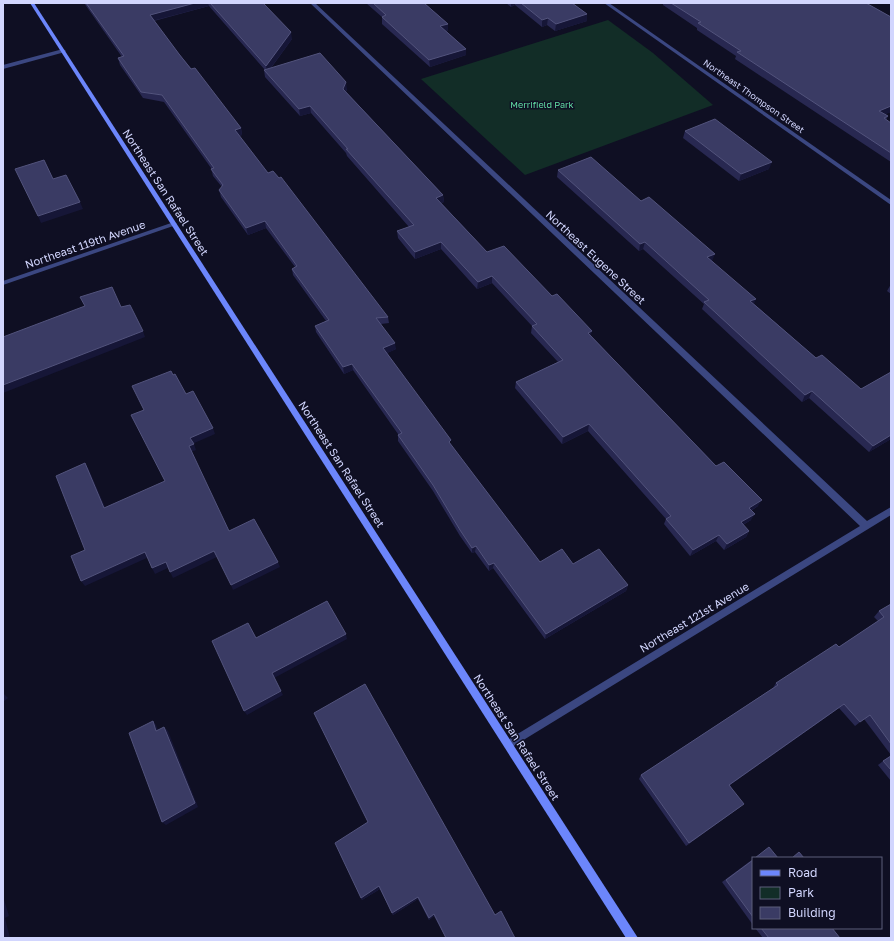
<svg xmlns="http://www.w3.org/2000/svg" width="894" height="941" viewBox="0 0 894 941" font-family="'Golos Text',sans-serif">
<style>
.green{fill:#122d27}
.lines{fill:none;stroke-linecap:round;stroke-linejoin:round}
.street{fill:#3b4781;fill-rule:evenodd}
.secondary{fill:#6c86fb;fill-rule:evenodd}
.wall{fill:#282851}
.shaded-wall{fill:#161637}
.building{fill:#3a3b64;stroke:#52537c}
.labels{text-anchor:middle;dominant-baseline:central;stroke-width:3;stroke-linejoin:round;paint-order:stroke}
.far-street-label{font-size:9px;fill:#d2d6fe;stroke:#0f0f23}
.far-park-label{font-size:9px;fill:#60dca3;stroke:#0f0f23}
.street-label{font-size:11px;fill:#d2d6fe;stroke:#0f0f23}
</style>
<rect width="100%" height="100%" fill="#0f0f23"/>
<!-- green -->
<polygon class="green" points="608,20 653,53 713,105 525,175 421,79"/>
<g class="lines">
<!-- street -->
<g class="street">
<polygon points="310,3 315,3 867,521 891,507 891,515 512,747 509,749 506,747 504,744 506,741 860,526"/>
<polygon points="604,3 609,3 891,200 891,205"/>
<polygon points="63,49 66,51 65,52 3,69 3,65"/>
<polygon points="174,222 177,224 176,225 3,285 3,281"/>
</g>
<!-- secondary -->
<polygon class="secondary" points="30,3 34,3 638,938 626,938"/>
</g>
<!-- wall -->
<g class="wall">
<polygon points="84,3 263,3 292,39 271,68 347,89 346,92 443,195 444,202 441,203 487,252 552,296 591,336 716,466 758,506 751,511 751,520 743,525 749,531 746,537 724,550 716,541 690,556 664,524 666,519 588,431 562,444 515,388 516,382 558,362 531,333 532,326 492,283 477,289 441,249 415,259 398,238 397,231 409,227 347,156 346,153 311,113 300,116 265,77 264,70 265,70 209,6 154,21 179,54 241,128 242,135 239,136 268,173 388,317 389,323 381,324 396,349 387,353 451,445 540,562 573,564 628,585 626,591 545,639 493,568 489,571 475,552 472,553 460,536 433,491 398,441 398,434 353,370 344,374 316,332 315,326 326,321 293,275 292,269 295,267 266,228 248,235 221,197 219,190 222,187 213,176 211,168 164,102 143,98 120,65 118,58 122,57"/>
<polygon points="366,3 424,3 448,24 448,31 446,31 466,49 466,55 430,67 382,24 382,17"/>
<polygon points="506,3 572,3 587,14 587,21 555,31 547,25 542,27 515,5 511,7"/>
<polygon points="663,3 866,3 891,17 891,112 885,114 888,116 886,120 891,123 891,162 735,59 736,56 697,30 697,28 663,5"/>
<polygon points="685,131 769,169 739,181 683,138"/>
<polygon points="558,170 712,261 754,304 816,358 861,389 891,372 891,439 869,452 809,398 802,402 702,309 704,304 643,249 639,251 557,177"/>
<polygon points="891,284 891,294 887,291"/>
<polygon points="891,604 891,781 878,765 891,755 864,719 855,726 839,708 730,785 740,807 686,846 639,779 641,775 773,688 776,683 839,647 878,621 874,617 879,611"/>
<polygon points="314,713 495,915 515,938 446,938 434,916 429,920 418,899 393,915 380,889 362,900 361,898 368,822"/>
<polygon points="753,859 753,925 722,882"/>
<polygon points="755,928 832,928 840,938 763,938"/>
</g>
<!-- shaded-wall -->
<g class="shaded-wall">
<polygon points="195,3 208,3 209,6 152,21 150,15"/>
<polygon points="511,3 515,3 515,5 511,7"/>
<polygon points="587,14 587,21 555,31 556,24"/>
<polygon points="548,18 547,25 542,27 542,20"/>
<polygon points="448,24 448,31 440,33 440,26"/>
<polygon points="291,32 292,39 267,73 266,66"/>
<polygon points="466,49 466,55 430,67 429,60"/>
<polygon points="346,82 347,89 344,96 343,89"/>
<polygon points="310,106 311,113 300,116 299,109"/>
<polygon points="891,106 891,112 876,118 879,111"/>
<polygon points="241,128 242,135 236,137 235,130"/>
<polygon points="772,162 769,169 739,181 741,174"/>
<polygon points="443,195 444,202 436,205 436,198"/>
<polygon points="80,202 83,209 41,223 38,216"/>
<polygon points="265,221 266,228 248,235 246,228"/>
<polygon points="441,242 441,249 415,259 415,252"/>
<polygon points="645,242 643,249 639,251 640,244"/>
<polygon points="715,254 712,261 705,264 707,257"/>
<polygon points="492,276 492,283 477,289 478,282"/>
<polygon points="756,299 753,306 750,301"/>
<polygon points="143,331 145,337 3,393 3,385"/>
<polygon points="592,331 590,338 588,333"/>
<polygon points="395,343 396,349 383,355 383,348"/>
<polygon points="352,364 353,370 344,374 343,367"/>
<polygon points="812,391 809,398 802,402 805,395"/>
<polygon points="589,424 588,431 562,444 563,437"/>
<polygon points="213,428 215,434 192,444 190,438"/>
<polygon points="891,435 891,439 869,452 873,446"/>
<polygon points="194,444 196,450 191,452 189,446"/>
<polygon points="85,463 89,470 108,514 104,508"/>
<polygon points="762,500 758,506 745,514 749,508"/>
<polygon points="755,514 751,520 737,528 741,522"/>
<polygon points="749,531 746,537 724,550 727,544"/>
<polygon points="719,535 716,541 690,556 693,550"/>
<polygon points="476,546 475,552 472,553 472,548"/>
<polygon points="214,551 217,557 173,578 170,572"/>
<polygon points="145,552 149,557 85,586 81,581"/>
<polygon points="166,562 170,567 155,574 152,568"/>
<polygon points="278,562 280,567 233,590 231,585"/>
<polygon points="494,563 493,568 489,571 489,565"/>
<polygon points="628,585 626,591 545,639 546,634"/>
<polygon points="346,634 347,639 274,678 272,673"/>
<polygon points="281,691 283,695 247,715 244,711"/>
<polygon points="3,693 8,698 3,702"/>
<polygon points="844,704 839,708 725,788 729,785"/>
<polygon points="153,721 156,725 160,735 156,731"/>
<polygon points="164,727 168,731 198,807 166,825 162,822"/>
<polygon points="379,886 380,889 362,900 361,898"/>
<polygon points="3,896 9,916 5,918 10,938 4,938 3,934"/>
<polygon points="418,897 418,899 393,915 392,913"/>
<polygon points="434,914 434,916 429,920 429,918"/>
</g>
<!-- building -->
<g class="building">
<polygon points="86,3 195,3 150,15 179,54 191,69 195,68 241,128 235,130 268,173 273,171 279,178 281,177 388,317 376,318 395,343 383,348 451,440 449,442 540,562 562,549 573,564 599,549 628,585 546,634 494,563 489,565 476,546 472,548 460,530 433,485 398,435 402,433 352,364 343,367 315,326 329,320 292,269 297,266 265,221 246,228 219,190 223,185 211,169 214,168 162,95 141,92 118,58 124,56"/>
<polygon points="210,3 263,3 291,32 266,66"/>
<polygon points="373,3 424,3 448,24 440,26 466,49 429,60 382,17 386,15"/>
<polygon points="521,3 572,3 587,14 556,24 548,18 542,20"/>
<polygon points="671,3 866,3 891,17 891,106 879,111 888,116 884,118 891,123 891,153 737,52 741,51 698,23 701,22"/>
<polygon points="320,53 346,82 343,89 443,195 436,198 487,252 504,246 552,296 557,294 592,331 588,333 716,466 724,462 762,500 749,508 755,514 741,522 749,531 727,544 719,535 693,550 666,519 671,516 589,424 563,437 516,382 563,360 532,326 537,324 492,276 478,282 441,242 415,252 397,231 414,225 346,149 348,149 310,106 299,109 264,70"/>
<polygon points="715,119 772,162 741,174 685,131"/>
<polygon points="591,157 641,201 649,197 715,254 707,257 756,299 750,301 816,358 822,355 861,389 891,372 891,435 873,446 812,391 805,395 704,302 709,300 645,242 640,244 558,170"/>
<polygon points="44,160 53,179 66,175 80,202 38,216 15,169"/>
<polygon points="112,287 121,307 130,305 143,331 3,385 3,337 85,306 80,297"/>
<polygon points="171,371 173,375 175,374 186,394 193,391 213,428 190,438 194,444 189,446 229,531 254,519 278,562 231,585 214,551 170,572 166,562 152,568 145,552 81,581 71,556 85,550 56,476 85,463 104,508 165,481 131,415 144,410 132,386"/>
<polygon points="327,601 346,634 272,673 281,691 244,711 212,641 248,623 256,638"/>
<polygon points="891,604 891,744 870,715 860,722 844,704 729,785 744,804 689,843 641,775 778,685 776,683 836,644 839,647 884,617 879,611"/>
<polygon points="365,684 495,915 501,911 515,938 446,938 434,914 429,918 418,897 392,913 379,886 361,898 335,843 368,822 314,713"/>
<polygon points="153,721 156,731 164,727 195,803 162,822 129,733"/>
<polygon points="891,756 891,770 883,761"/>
<polygon points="769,847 778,858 755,858"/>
<polygon points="799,852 804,858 792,858"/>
<polygon points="753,860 753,917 726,880"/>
<polygon points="761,928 832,928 840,938 769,938"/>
</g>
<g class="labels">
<!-- far-street labels -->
<g class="far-street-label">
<text transform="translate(754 96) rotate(35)">Northeast Thompson Street</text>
</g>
<!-- far-park labels -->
<g class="far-park-label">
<text x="542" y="104">Merrifield Park</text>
</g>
<!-- street labels -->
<g class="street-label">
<text transform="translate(166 192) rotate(57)">Northeast San Rafael Street</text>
<text transform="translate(85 244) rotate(-19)">Northeast 119th Avenue</text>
<text transform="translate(596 257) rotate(43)">Northeast Eugene Street</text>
<text transform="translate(342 464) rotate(57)">Northeast San Rafael Street</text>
<text transform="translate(694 617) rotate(-31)">Northeast 121st Avenue</text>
<text transform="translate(517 737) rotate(57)">Northeast San Rafael Street</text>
</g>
</g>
<!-- border -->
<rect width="894" height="941" fill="none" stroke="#d2d6fe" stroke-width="8"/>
<!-- legend -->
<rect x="752" y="857" width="130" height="72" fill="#0f0f23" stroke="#5d5f7b"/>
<rect x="760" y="870" width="20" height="6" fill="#6c86fb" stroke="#5d5f7b"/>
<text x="788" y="877" font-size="12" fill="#d2d6fe">Road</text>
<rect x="760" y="887" width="20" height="12" fill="#122d27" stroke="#5d5f7b"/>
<text x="788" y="897" font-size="12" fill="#d2d6fe">Park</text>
<rect x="760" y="907" width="20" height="12" fill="#3a3b64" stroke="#5d5f7b"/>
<text x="788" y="917" font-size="12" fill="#d2d6fe">Building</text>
</svg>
